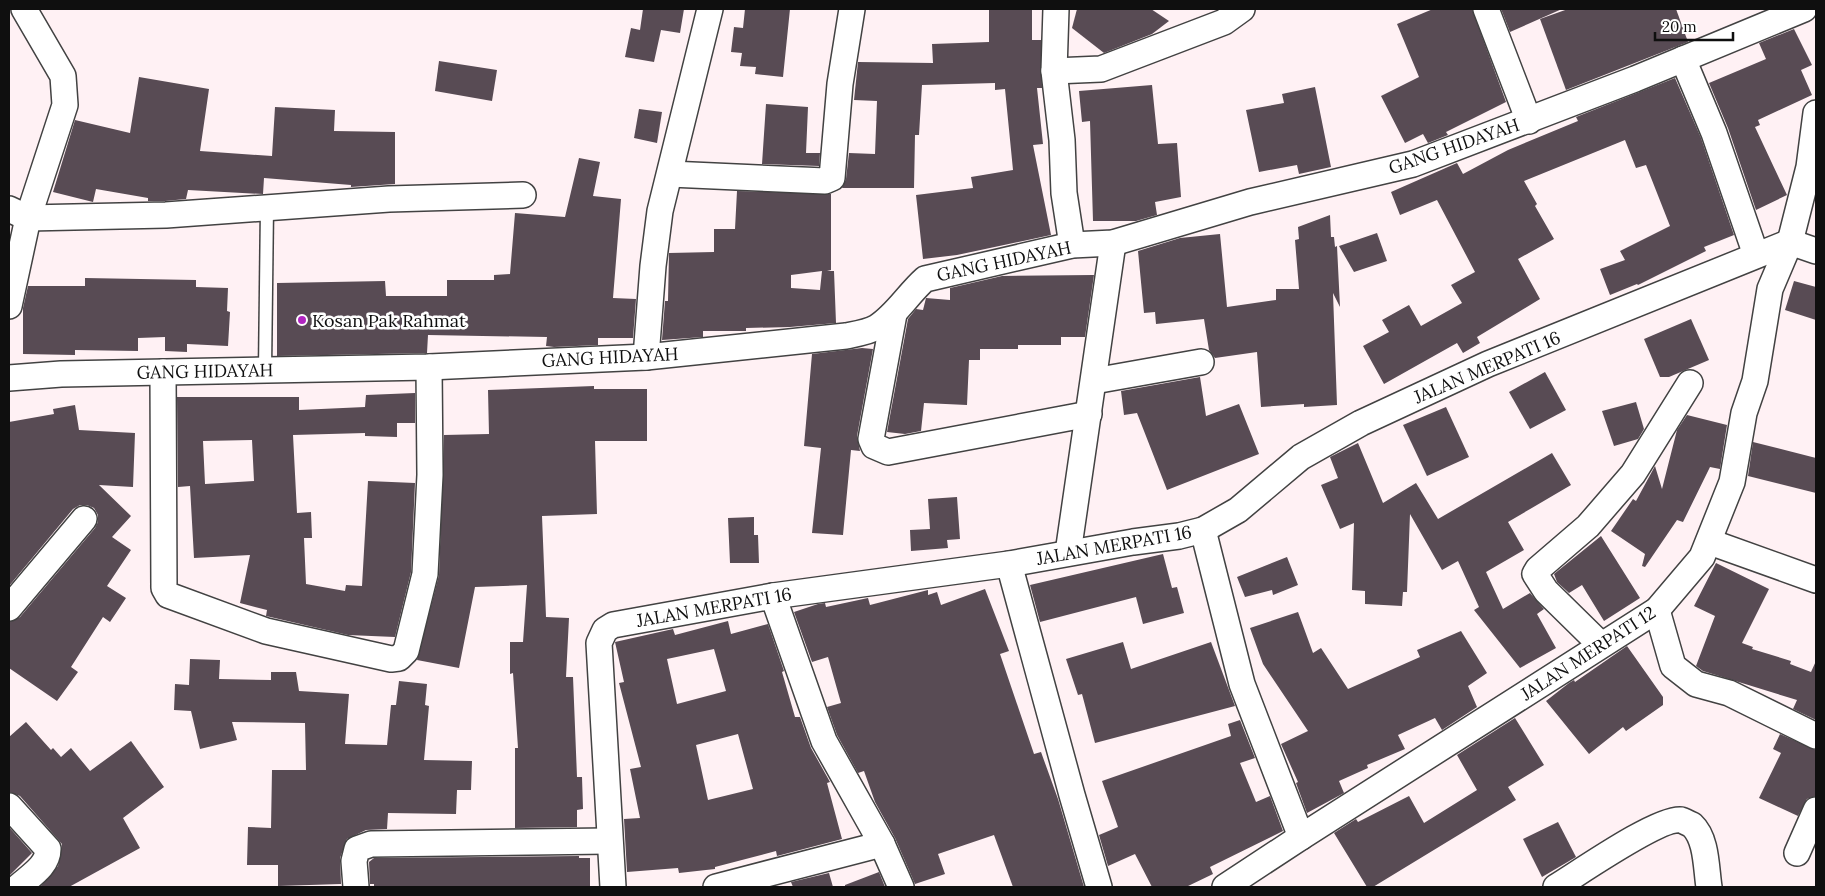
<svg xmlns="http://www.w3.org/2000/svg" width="1825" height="896" viewBox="0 0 1825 896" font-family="Lora,serif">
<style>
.building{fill:#584b54;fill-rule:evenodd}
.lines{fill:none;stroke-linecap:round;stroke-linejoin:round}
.lane-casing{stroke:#424242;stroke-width:15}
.street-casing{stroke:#424242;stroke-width:28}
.lane{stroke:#fff;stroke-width:12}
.street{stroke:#fff;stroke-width:25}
.poi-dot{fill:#b125c1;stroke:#fff;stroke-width:2}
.labels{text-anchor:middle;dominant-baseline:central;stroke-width:5;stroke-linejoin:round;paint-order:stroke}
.street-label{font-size:18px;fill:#0f0f0f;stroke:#fff}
.poi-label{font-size:18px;fill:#0f0f0f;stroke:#fff;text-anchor:start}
</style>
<rect width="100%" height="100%" fill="#fff1f4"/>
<!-- building -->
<g class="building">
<polygon points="643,9 684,9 680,33 661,30 654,62 625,57 631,28 640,30"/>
<polygon points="745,9 790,9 783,77 755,74 756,67 740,66 742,53 731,52 734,27 743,28"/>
<polygon points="989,9 1032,9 1032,40 1041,40 1042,88 1037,88 1043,144 1033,145 1051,235 957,255 923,259 916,195 973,188 971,177 1013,170 1005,89 995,90 995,83 922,85 919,135 915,135 914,188 842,188 846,179 849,153 875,154 877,101 854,100 858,62 933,63 932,44 989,42"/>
<polygon points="1077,9 1151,9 1169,21 1152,34 1104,53 1072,28"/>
<polygon points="1433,9 1472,9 1506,102 1446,132 1448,135 1428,143 1423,134 1405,143 1381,96 1419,77 1397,24"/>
<polygon points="1501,9 1562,9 1510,32"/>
<polygon points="1568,9 1676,9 1688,42 1566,90 1540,19"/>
<polygon points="1794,29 1812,65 1801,70 1812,95 1758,120 1760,125 1755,127 1787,195 1756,210 1728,128 1709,83 1766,59 1759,43"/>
<polygon points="439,61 497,70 492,101 435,91"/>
<polygon points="139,77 209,89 200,151 272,156 275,107 335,110 334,131 395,132 395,184 351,187 351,185 264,178 263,194 188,190 186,199 165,201 148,201 148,198 96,189 93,202 53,192 75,120 130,133"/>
<polygon points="1675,78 1701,138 1734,235 1704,247 1706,251 1638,285 1637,284 1610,295 1600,269 1625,260 1620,251 1670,226 1646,165 1636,168 1625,140 1524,181 1537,204 1535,206 1554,239 1518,259 1540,299 1477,337 1480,343 1463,353 1457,343 1384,384 1363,346 1389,332 1382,320 1409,305 1421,326 1462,303 1451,285 1475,272 1437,200 1400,215 1391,192 1457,163 1463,174 1508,150 1578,121 1576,117"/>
<polygon points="1152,85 1158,144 1177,143 1181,197 1155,202 1157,215 1136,221 1093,221 1090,121 1082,122 1079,91"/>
<polygon points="1315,87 1331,167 1299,174 1297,165 1259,172 1246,110 1284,103 1282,94"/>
<polygon points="766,104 808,107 806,153 820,153 819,166 762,164"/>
<polygon points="639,109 662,112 657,143 634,138"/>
<polygon points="579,158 600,162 593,196 621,199 613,298 636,299 633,338 598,338 598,345 554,347 546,346 547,337 428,335 427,353 277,356 277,283 385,281 386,296 447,296 447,280 494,280 494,275 510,274 515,213 565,217"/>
<path d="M737,191L831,194V270L827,271H834L836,323L790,327L746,328V331H703V337L662,340L665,301H668L669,253L714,252V229H735ZM822,271L820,290L791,288V275Z"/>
<polygon points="1330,215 1331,237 1334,237 1335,247 1337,246 1340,307 1333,293 1337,405 1304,407 1304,404 1261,407 1257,352 1215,358 1209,350 1204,319 1156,324 1155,312 1144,313 1138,251 1180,238 1220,234 1227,307 1276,300 1276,289 1299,289 1295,240 1299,239 1298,227"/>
<polygon points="1377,233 1387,261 1354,272 1339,246"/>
<polygon points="1094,275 1085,337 1061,337 1061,345 1018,345 1018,349 980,349 980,360 969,360 967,405 924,403 921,431 905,434 887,432 908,319 916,309 923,310 926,298 950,300 950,288 1002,276"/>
<polygon points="85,278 196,280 196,287 228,288 227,311 230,312 228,346 187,344 187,352 165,351 165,337 138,338 138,351 75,350 75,355 23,354 23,308 28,286 85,286"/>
<polygon points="1794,281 1816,287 1816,320 1785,310"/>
<polygon points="1691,319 1709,360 1669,377 1660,377 1644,339"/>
<polygon points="862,348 873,349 857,436 860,451 851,450 843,535 812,533 821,448 804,446 812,354"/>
<polygon points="1545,372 1566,410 1530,429 1509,392"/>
<polygon points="1200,377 1206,416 1239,404 1259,454 1167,490 1137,413 1124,415 1121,391"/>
<polygon points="594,386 594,389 647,389 647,441 595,441 597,514 542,516 546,617 569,618 566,677 573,677 577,777 582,777 583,809 577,810 577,827 515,828 515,748 518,748 513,673 510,674 510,642 523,642 527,585 475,587 459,668 417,660 439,575 444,435 489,434 488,390"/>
<path d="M415,393V423H397V437L365,436V433L293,435L297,513L311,512L312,538H304L306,584L345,591L346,585L362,586L368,481L415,483L411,572L395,637L348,635L266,616L267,610L240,603L250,555L194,558L190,486L178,487L177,397H299V410L365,407L366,395ZM252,440L254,481L205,484L203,441Z"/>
<polygon points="1636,402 1644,429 1638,439 1614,446 1602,411"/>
<polygon points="75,405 79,430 135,433 133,487 99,485 131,516 112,537 131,550 107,586 126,598 110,622 103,617 71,667 78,672 57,701 9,668 9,622 20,617 95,528 98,522 98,515 94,508 87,505 80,505 73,509 9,586 9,422 54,414 53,409"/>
<polygon points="1446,407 1469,457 1427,476 1403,425"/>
<polygon points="1687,415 1727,425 1720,469 1710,467 1683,522 1677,520 1645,567 1642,566 1645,554 1611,531 1633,499 1636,501 1655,466 1662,489 1677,430"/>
<polygon points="1753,442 1816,458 1816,493 1748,476"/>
<polygon points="1358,443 1383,503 1416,483 1438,519 1552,453 1571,485 1508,522 1524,550 1486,572 1503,609 1530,593 1544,609 1537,614 1556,648 1520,668 1474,610 1479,607 1458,561 1442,570 1410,514 1407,592 1403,592 1402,606 1365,604 1365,591 1352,590 1354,523 1340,529 1321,485 1338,478 1330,457"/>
<polygon points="957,497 960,539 947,540 948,548 911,551 910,530 930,529 928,499"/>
<polygon points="754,517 754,535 758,535 759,563 730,563 728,518"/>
<polygon points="1601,536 1640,598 1604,621 1582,585 1569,593 1557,582 1554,574"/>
<polygon points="1163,554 1172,588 1177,587 1184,613 1143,624 1136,597 1040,622 1030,585"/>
<polygon points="1287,557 1298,585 1273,595 1272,590 1245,597 1237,577"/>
<polygon points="1716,563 1769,589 1742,643 1753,647 1752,649 1791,661 1790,664 1811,672 1816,661 1816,720 1793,709 1797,700 1703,671 1696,666 1715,616 1694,606"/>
<polygon points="985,589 1009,651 1000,654 1034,754 1041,752 1058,799 1084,887 1013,887 994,835 938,854 945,874 915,884 895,838 875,802 864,771 858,773 837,735 827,707 841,703 828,657 812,662 794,612 818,604 825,603 826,607 868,598 870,605 928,590 928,595 937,592 941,605"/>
<polygon points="1298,612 1313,653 1321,648 1348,689 1420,657 1417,650 1461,631 1487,673 1468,686 1477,707 1442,730 1435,718 1398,735 1405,749 1367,765 1368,768 1339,781 1344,793 1307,813 1296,783 1298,782 1281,744 1308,731 1263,664 1250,628"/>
<path d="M728,621L731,634L768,624L784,671L782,672L795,717H800L811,748L830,782L827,783L842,839L777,856L776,851L715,867V869L679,873L678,868L627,872L624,819L640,818L630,769L641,767L619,683L624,682L615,642L673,629L675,635ZM714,649L726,691L677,704L667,659ZM738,734L753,789L708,800L696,745Z"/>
<polygon points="1123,642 1131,669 1211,642 1235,706 1095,743 1082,694 1078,695 1066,659"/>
<polygon points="1627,646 1663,697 1663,705 1626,731 1623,727 1589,754 1546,701 1569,683 1574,680 1575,682"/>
<polygon points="190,659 220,660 219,679 271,680 271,672 296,672 299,691 349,694 345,744 387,745 391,705 396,705 399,681 427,684 425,705 429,706 424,760 472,761 471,790 457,790 456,814 388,813 387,829 366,830 347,839 340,858 341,884 278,886 278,865 247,865 248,827 271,828 272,770 306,770 305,723 232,722 237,740 200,749 191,711 174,710 175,684 189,685"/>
<polygon points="1515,718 1544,765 1508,787 1516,800 1373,887 1367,887 1334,833 1356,819 1358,822 1409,796 1424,823 1477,790 1457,755"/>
<polygon points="1240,720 1255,758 1240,763 1256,802 1270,796 1283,831 1210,867 1213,874 1186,887 1152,887 1135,854 1108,866 1099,835 1118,827 1102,781 1231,736 1228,724"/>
<polygon points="26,722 51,750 53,748 61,757 71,748 90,771 131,741 164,787 123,818 140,848 69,887 40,887 58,866 62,844 20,796 9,792 9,737"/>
<polygon points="1780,734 1816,750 1816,796 1807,799 1798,816 1759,798 1781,753 1773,749"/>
<polygon points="1558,822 1576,857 1542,877 1523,839"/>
<polygon points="9,827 32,853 9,876"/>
<polygon points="579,856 579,858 590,858 590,887 374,887 374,884 370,884 369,862 374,858"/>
<polygon points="879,872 885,887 845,887 845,885"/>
<polygon points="829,873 833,887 793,887 791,882"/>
</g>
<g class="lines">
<!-- lane casing -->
<g class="lane-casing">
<polyline id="lane" points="265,370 267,207"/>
</g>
<!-- street casing -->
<g class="street-casing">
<g id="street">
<polyline points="1056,9 1054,71 1062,140 1064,193 1072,245"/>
<polyline points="1486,9 1529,121"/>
<polyline points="1683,59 1714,133 1756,255"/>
<polyline points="1054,71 1101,69 1224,22 1242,9"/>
<polyline points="670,174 825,181 832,178 840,84 852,9"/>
<polyline points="9,209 28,218 166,215 389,199 523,195"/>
<polyline points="9,306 28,218 65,105 63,76 24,9"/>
<polyline points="894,314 871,439 874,446 888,452 1089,414"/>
<polyline points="646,357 653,266 660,211 710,9"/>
<polyline points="163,372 164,588 168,595 266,631 391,659 399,658 406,651 425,574 430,475 429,367"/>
<path d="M9,378L61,374L429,367L646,357L846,336C856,334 869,332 877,327C896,315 908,294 925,279L1072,245L1113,243L1250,202L1413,164L1635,79L1804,9"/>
<polyline points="1094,381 1201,362"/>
<polyline points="1203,530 1242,684 1301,837"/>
<polyline points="1710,542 1816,580"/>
<polyline points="1068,553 1113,243"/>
<polyline points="1009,564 1072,795 1099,887"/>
<polyline points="773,596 824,741 882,844 901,887"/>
<polyline points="9,608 84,519"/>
<polyline points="1657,610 1673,666 1696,684 1729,693 1816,736"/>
<polyline points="1601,645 1546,591 1535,574 1538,569 1588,526 1633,474 1690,383"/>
<path d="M9,806L48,849C48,866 30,876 18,887"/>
<polyline points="1797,853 1816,810"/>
<polyline points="356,887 354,861 357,849 371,844 609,841"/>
<polyline points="613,887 599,643 605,630 613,625 773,596 1009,564 1133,542 1179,536 1203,530 1238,510 1301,457 1361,423 1488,364 1790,242 1816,251"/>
<polyline points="716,887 882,844"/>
<polyline points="1225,887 1301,837 1657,610 1702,557 1732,482 1744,413 1755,381 1770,289 1790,242 1809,167 1816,113"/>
<path d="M1556,887C1579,873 1659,817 1681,820C1684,821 1690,824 1692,825C1707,839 1706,868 1709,887"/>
</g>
</g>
<!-- lane -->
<use href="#lane" class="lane"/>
<!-- street -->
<use href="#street" class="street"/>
</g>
<!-- markers -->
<circle class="poi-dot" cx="302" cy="320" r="5"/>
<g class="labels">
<!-- street labels -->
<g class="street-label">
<text transform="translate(1454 146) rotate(-19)">GANG HIDAYAH</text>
<text transform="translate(1004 261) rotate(-12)">GANG HIDAYAH</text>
<text transform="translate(610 357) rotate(-3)">GANG HIDAYAH</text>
<text transform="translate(1487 367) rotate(-23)">JALAN MERPATI 16</text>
<text transform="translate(205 371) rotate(-1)">GANG HIDAYAH</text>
<text transform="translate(1114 545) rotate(-10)">JALAN MERPATI 16</text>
<text transform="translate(714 607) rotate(-10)">JALAN MERPATI 16</text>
<text transform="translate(1588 653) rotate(-33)">JALAN MERPATI 12</text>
</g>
<!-- poi labels -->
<g class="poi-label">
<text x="312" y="320">Kosan Pak Rahmat</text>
</g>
</g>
<!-- border -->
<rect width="1825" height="896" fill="none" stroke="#0f0f0f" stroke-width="20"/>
<!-- scale -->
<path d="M1655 32v8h78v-8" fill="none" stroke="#0f0f0f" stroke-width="2.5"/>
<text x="1662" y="32" font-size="15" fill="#0f0f0f" stroke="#ffffff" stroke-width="4" paint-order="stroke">20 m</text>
</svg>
